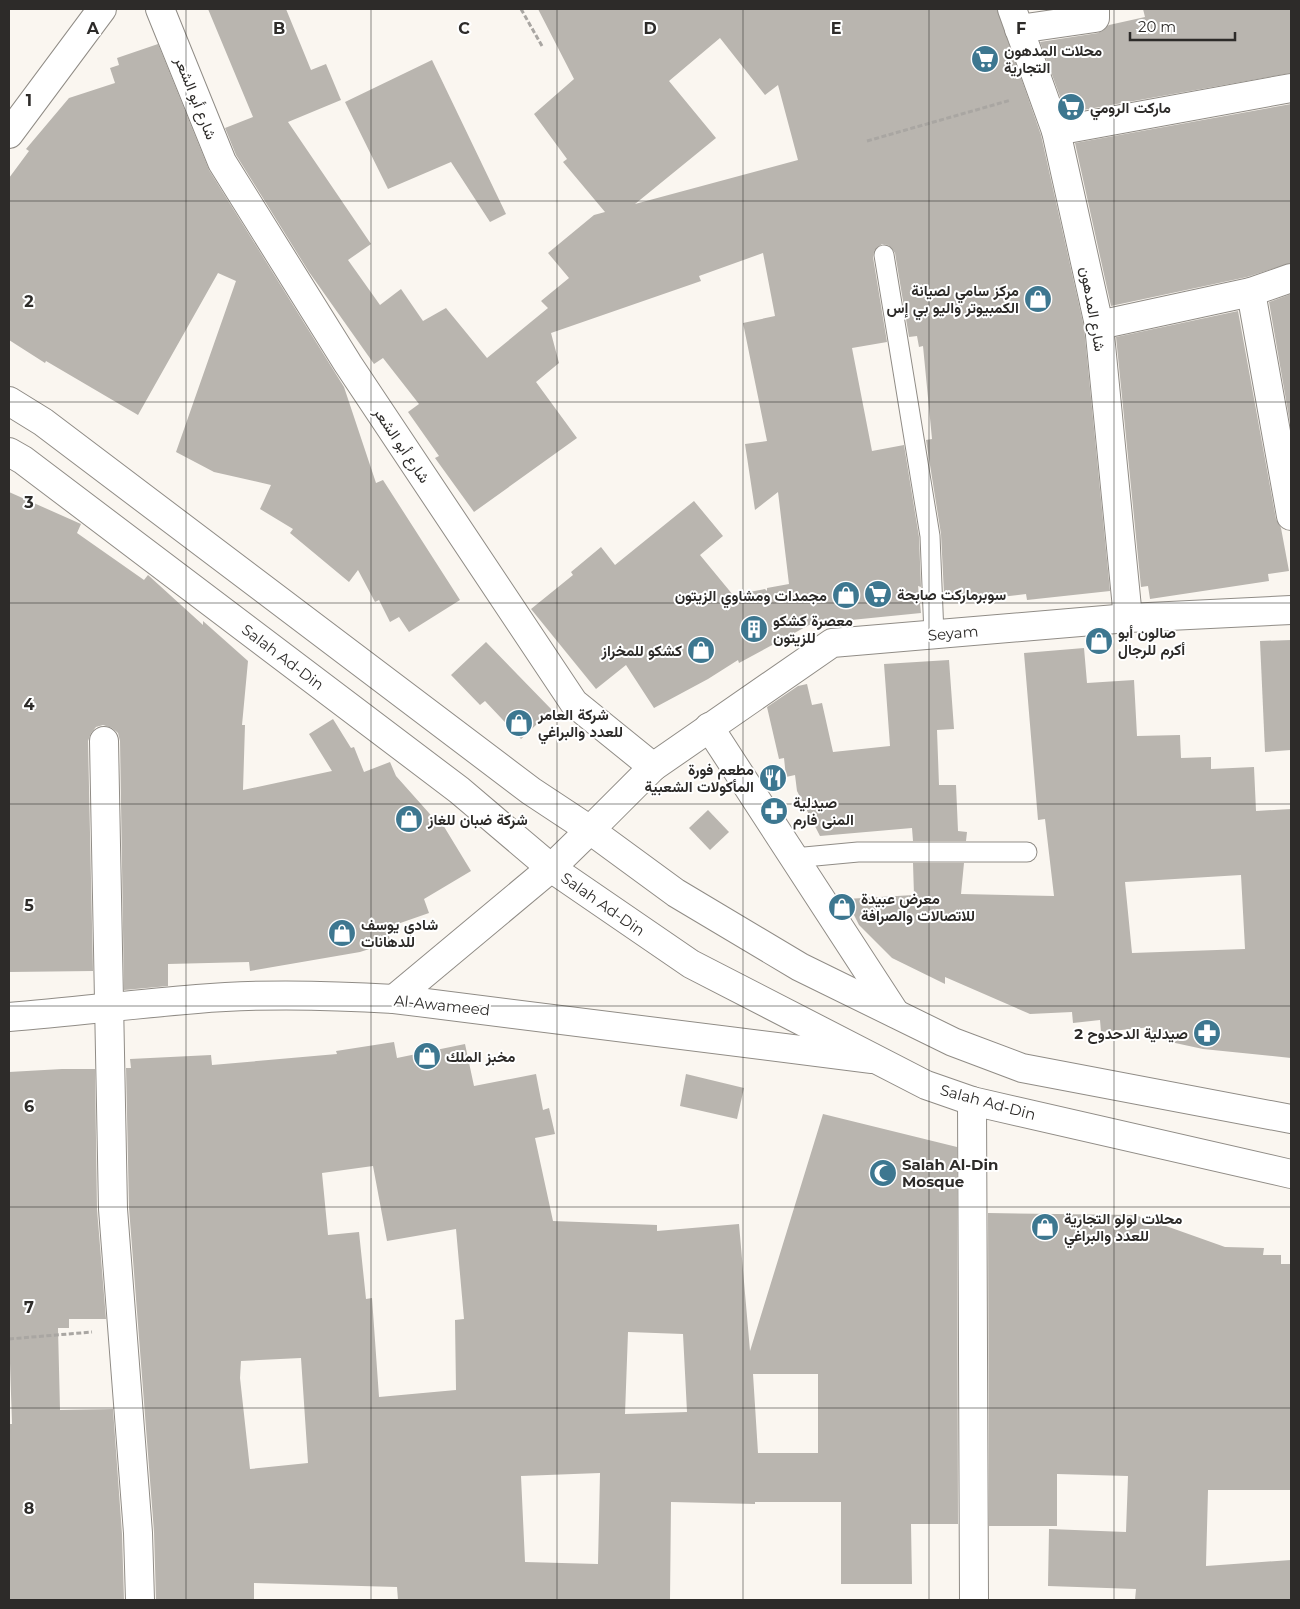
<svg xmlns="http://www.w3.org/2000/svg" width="1300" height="1609" viewBox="0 0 1300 1609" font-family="Montserrat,Vazirmatn,sans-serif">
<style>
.building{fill:#b9b5af;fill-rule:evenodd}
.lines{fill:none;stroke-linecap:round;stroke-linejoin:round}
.service-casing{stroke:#908c86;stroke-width:21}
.minor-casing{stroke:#908c86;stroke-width:30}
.secondary-casing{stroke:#908c86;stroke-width:30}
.trunk-casing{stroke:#908c86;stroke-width:30}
.path{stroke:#a9a6a2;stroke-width:3;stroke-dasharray:5 2.5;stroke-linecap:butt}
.service{stroke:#fff;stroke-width:19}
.minor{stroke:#fff;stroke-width:28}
.secondary{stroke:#fff;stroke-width:28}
.trunk{stroke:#fff;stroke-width:28}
.grid{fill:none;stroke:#2d2b29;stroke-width:1;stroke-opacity:0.55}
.labels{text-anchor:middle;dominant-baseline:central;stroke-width:4;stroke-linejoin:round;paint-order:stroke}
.poi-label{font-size:15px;font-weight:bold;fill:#2d2b29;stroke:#fff;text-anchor:start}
.street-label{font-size:15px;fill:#2d2b29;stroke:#fff}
.grid-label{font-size:16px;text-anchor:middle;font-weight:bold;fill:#2d2b29;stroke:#fff;stroke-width:4;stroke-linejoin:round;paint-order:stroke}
</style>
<rect width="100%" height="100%" fill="#faf6f0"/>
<!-- building -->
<g class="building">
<path d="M208,9H286L311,70L326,64L341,100L288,122L371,244L348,260L380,305L401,289L423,321L446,308L487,358L548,308L541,301L569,278L548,253L594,215L605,212L563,162L567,159L534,114L574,79L538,9H997L1041,135L1084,327L1110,591L1027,600L1026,594L967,601L944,594L941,534L926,440L932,439L923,346L919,347L917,336L909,337L895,253L888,245L882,244L874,251L873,257L887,342L852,348L872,451L904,445L919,537L921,587L918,586L921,613L811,624L739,663L738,660L708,679L654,708L626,665L596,689L531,609L573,575L571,572L601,547L615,565L694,501L723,536L700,555L733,595L765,589L767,591V588L789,584L778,492L755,510L745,444L767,441L743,323L775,316L763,253L699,276L701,281L551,333L559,363L536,382L577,438L474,512L435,458L439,456L408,412L419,404L383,358L374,364L309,272L236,155L225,128L253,117ZM720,38L765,95L778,85L798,160L635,204L716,138L669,81Z"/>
<polygon points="1143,9 1291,9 1291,73 1066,113 1040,42 1098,33 1109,25 1145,17"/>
<polygon points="158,44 209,170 344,387 376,483 383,480 460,600 409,632 399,617 390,622 379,600 375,602 358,570 349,582 290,533 293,529 260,509 271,485 214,472 176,452 236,281 218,273 138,415 46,361 45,363 9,340 9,178 29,151 26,149 69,98 115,83 110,68 119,65 117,58"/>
<polygon points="432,60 506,214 490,222 451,162 388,189 345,102"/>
<polygon points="1291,104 1291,263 1247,277 1111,306 1075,143"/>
<polygon points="1291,294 1291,429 1269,302"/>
<polygon points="1238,311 1276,519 1281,528 1289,571 1268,574 1269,581 1150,599 1148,586 1141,587 1116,337"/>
<polygon points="9,492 81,524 77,533 144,580 148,575 203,625 203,621 248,661 242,725 245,725 243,790 332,771 309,734 333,719 351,748 354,747 364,772 390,762 396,776 437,822 440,820 471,871 424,899 429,913 386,928 391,942 360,952 250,971 249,962 168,964 168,986 124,990 120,741 118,733 112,728 103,725 96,727 91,733 88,741 93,971 9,972"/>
<polygon points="1291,640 1291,750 1265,752 1260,641"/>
<polygon points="486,642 552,710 521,739 485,701 480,705 451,675"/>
<path d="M1084,648L1087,683L1134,680L1137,736L1180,735L1181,758L1211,757V769L1254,767L1256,811L1291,809V1058L1203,1049L1152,1038V1027L1101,1032L1100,1020L1073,1023L1072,1012L1030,1014L945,977V984L892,958L859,925L846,899L914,895L913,863H964L961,894L1054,896L1045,819L1038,820L1024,653ZM1241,875L1245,949L1132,953L1125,882Z"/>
<polygon points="949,660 954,729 937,730 939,785 956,785 958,831 967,832 966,841 913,841 912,828 820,836 797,791 795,775 786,777 784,758 779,759 767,707 798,686 807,684 812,705 822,703 833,752 890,746 884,664"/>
<polygon points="708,810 729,832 710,850 689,828"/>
<path d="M394,1042L397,1058L465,1044L474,1086L536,1074L543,1110L549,1108L555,1134L535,1138L553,1221L657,1225V1231L739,1224L750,1351L823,1114L957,1147L958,1524H911L912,1584H841V1502H755V1504L671,1502L670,1600H398L397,1587L254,1583V1600H156L154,1532L129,1208L126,1068H131L130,1059L211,1055L212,1065L337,1054L336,1051ZM373,1166L387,1241L456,1229L464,1319L455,1320L456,1390L379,1397L372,1298L366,1299L359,1232L328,1235L322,1173ZM628,1332L683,1334L687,1412L625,1414ZM301,1358L308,1463L250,1469L240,1378L241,1361ZM753,1374H818V1453H758ZM600,1473L598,1564L525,1562L521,1476Z"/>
<polygon points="62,1069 95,1069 97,1209 106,1319 69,1319 69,1328 58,1328 60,1410 113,1409 122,1534 124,1600 9,1600 9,1424 12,1424 9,1333 9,1072"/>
<polygon points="686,1074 744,1088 737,1119 680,1106"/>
<polygon points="988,1213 1135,1215 1225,1247 1264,1248 1263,1255 1281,1255 1281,1264 1291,1264 1291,1490 1208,1490 1206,1566 1291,1560 1291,1600 1135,1600 1136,1589 1048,1586 1049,1529 1126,1532 1128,1476 1057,1474 1057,1526 989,1526"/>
</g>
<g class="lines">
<!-- service casing -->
<g class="service-casing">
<g id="service">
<polyline points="884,255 930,536 934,635"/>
<polyline points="794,858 858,852 1027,852"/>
</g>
</g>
<!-- minor casing -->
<g class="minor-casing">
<g id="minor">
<polyline points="160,9 222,162 348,364 574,703 653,767 590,830"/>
<polyline points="1012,9 1056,131 1099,325 1128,618"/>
<polyline points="1019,29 1095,18 1095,9"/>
<polyline points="1056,131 1291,88"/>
<polyline points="9,134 102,9"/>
<polyline points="1251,292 1291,516"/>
<polyline points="1099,325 1251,292 1291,278"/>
<polyline points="709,727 895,1013"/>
<polyline points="104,741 113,1209 138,1533 140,1600"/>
<polyline points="653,767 832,643 1128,618 1291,610"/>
<polyline points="972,1101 974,1600"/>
</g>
</g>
<!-- secondary casing -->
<g class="secondary-casing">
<g id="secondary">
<polyline points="394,999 551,868 590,830"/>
<path d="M9,1017C72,1012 134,1004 197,999C263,993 329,995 394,999L872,1059"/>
</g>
</g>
<!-- trunk casing -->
<g class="trunk-casing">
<g id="trunk">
<polyline points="9,401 43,422 531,791 590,830 676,893 800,967 953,1042 1022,1068 1291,1119"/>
<polyline points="9,452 23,460 459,790 551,868 691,964 926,1085 972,1101 1291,1174"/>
</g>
</g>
<!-- path -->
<g class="path">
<polyline points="521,9 542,46"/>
<polyline points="867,141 1011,100"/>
<polyline points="9,1339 92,1332"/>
</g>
<!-- service -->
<use href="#service" class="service"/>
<!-- minor -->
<use href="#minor" class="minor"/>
<!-- secondary -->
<use href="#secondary" class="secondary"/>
<!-- trunk -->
<use href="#trunk" class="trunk"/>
</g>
<!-- grid -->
<path class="grid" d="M186,9V1600M371,9V1600M557,9V1600M743,9V1600M929,9V1600M1114,9V1600M9,201H1291M9,402H1291M9,603H1291M9,804H1291M9,1006H1291M9,1207H1291M9,1408H1291"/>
<!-- icons -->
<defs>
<g id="supermarket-disc" transform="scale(1.4375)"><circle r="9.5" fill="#3d7790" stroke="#fff"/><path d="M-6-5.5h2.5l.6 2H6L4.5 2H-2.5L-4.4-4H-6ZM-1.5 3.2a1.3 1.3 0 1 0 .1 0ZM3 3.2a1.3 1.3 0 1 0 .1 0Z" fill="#fff"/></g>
<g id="shop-disc" transform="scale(1.4375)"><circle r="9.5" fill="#3d7790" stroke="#fff"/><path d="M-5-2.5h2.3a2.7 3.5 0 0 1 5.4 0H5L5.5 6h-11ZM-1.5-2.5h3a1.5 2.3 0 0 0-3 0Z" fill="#fff"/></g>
<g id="building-disc" transform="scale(1.4375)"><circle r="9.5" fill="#3d7790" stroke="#fff"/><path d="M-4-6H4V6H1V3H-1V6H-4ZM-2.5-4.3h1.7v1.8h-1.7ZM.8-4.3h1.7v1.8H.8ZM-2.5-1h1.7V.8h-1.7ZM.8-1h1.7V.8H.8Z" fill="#fff"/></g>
<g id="restaurant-disc" transform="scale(1.4375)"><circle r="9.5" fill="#3d7790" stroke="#fff"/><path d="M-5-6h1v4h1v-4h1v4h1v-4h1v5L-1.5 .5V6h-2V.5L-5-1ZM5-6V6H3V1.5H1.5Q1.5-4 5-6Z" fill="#fff"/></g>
<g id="pharmacy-disc" transform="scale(1.4375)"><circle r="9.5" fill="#3d7790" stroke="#fff"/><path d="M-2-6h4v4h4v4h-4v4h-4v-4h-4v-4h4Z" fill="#fff"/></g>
<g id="mosque-disc" transform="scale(1.4375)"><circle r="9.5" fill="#3d7790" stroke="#fff"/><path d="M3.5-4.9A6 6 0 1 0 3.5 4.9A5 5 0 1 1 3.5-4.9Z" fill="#fff"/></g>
</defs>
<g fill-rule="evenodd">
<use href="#supermarket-disc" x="985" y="59"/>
<use href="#supermarket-disc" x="1071" y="107"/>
<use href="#shop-disc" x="1038" y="299"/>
<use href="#supermarket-disc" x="878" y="594"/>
<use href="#shop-disc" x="846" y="595"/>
<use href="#building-disc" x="754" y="629"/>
<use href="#shop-disc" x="1099" y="641"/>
<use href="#shop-disc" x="701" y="650"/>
<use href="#shop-disc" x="519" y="723"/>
<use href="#restaurant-disc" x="773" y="778"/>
<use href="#pharmacy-disc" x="774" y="811"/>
<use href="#shop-disc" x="409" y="819"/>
<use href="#shop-disc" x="842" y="907"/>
<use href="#shop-disc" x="342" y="933"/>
<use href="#pharmacy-disc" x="1207" y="1033"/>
<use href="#shop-disc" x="427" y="1056"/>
<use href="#mosque-disc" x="883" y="1173"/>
<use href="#shop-disc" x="1045" y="1227"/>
</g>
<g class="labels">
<!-- poi labels -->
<g class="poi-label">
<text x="1004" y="50">محلات المدهون<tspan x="1004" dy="17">التجارية</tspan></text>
<text x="1090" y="107">ماركت الرومي</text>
<text x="1019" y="290" text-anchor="end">مركز سامي لصيانة<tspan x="1019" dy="17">الكمبيوتر واليو بي إس</tspan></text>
<text x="897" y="594">سوبرماركت صابحة</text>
<text x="827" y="595" text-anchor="end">مجمدات ومشاوي الزيتون</text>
<text x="773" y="620">معصرة كشكو<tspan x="773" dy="17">للزيتون</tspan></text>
<text x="1118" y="632">صالون أبو<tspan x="1118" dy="17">أكرم للرجال</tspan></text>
<text x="682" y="650" text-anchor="end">كشكو للمخراز</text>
<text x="538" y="714">شركة العامر<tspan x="538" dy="17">للعدد والبراغي</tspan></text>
<text x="754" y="769" text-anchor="end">مطعم فورة<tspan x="754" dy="17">المأكولات الشعبية</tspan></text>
<text x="793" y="802">صيدلية<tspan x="793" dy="17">المنى فارم</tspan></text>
<text x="428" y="819">شركة ضبان للغاز</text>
<text x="861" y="898">معرض عبيدة<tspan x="861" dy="17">للاتصالات والصرافة</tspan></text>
<text x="361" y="924">شادي يوسف<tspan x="361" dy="17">للدهانات</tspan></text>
<text x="1188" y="1033" text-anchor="end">صيدلية الدحدوح 2</text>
<text x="446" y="1056">مخبز الملك</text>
<text x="902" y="1164">Salah Al-Din<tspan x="902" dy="17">Mosque</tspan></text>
<text x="1064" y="1218">محلات لولو التجارية<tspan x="1064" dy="17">للعدد والبراغي</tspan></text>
</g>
<!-- street labels -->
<g class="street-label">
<text transform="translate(196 98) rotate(68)">شارع أبو الشعر</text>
<text transform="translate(1093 309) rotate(80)">شارع المدهون</text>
<text transform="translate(402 445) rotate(56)">شارع أبو الشعر</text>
<text transform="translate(953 633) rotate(-5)">Seyam</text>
<text transform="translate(283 657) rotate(37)">Salah Ad-Din</text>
<text transform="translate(603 904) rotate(35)">Salah Ad-Din</text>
<text transform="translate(442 1005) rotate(6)">Al-Awameed</text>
<text transform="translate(988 1102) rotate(15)">Salah Ad-Din</text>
</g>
</g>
<g class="grid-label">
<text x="93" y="34">A</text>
<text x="279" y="34">B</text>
<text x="464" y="34">C</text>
<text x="650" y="34">D</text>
<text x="836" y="34">E</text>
<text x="1021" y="34">F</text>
<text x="29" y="106">1</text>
<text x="29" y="307">2</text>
<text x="29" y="508">3</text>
<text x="29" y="710">4</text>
<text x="29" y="911">5</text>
<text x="29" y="1112">6</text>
<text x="29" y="1313">7</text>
<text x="29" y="1514">8</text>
</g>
<!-- border -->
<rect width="1300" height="1609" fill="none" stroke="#2d2b29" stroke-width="20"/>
<!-- scale -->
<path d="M1130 32v8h105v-8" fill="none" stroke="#2d2b29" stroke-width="2.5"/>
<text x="1138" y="32" font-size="15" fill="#2d2b29" stroke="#ffffff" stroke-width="4" paint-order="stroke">20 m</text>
</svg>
